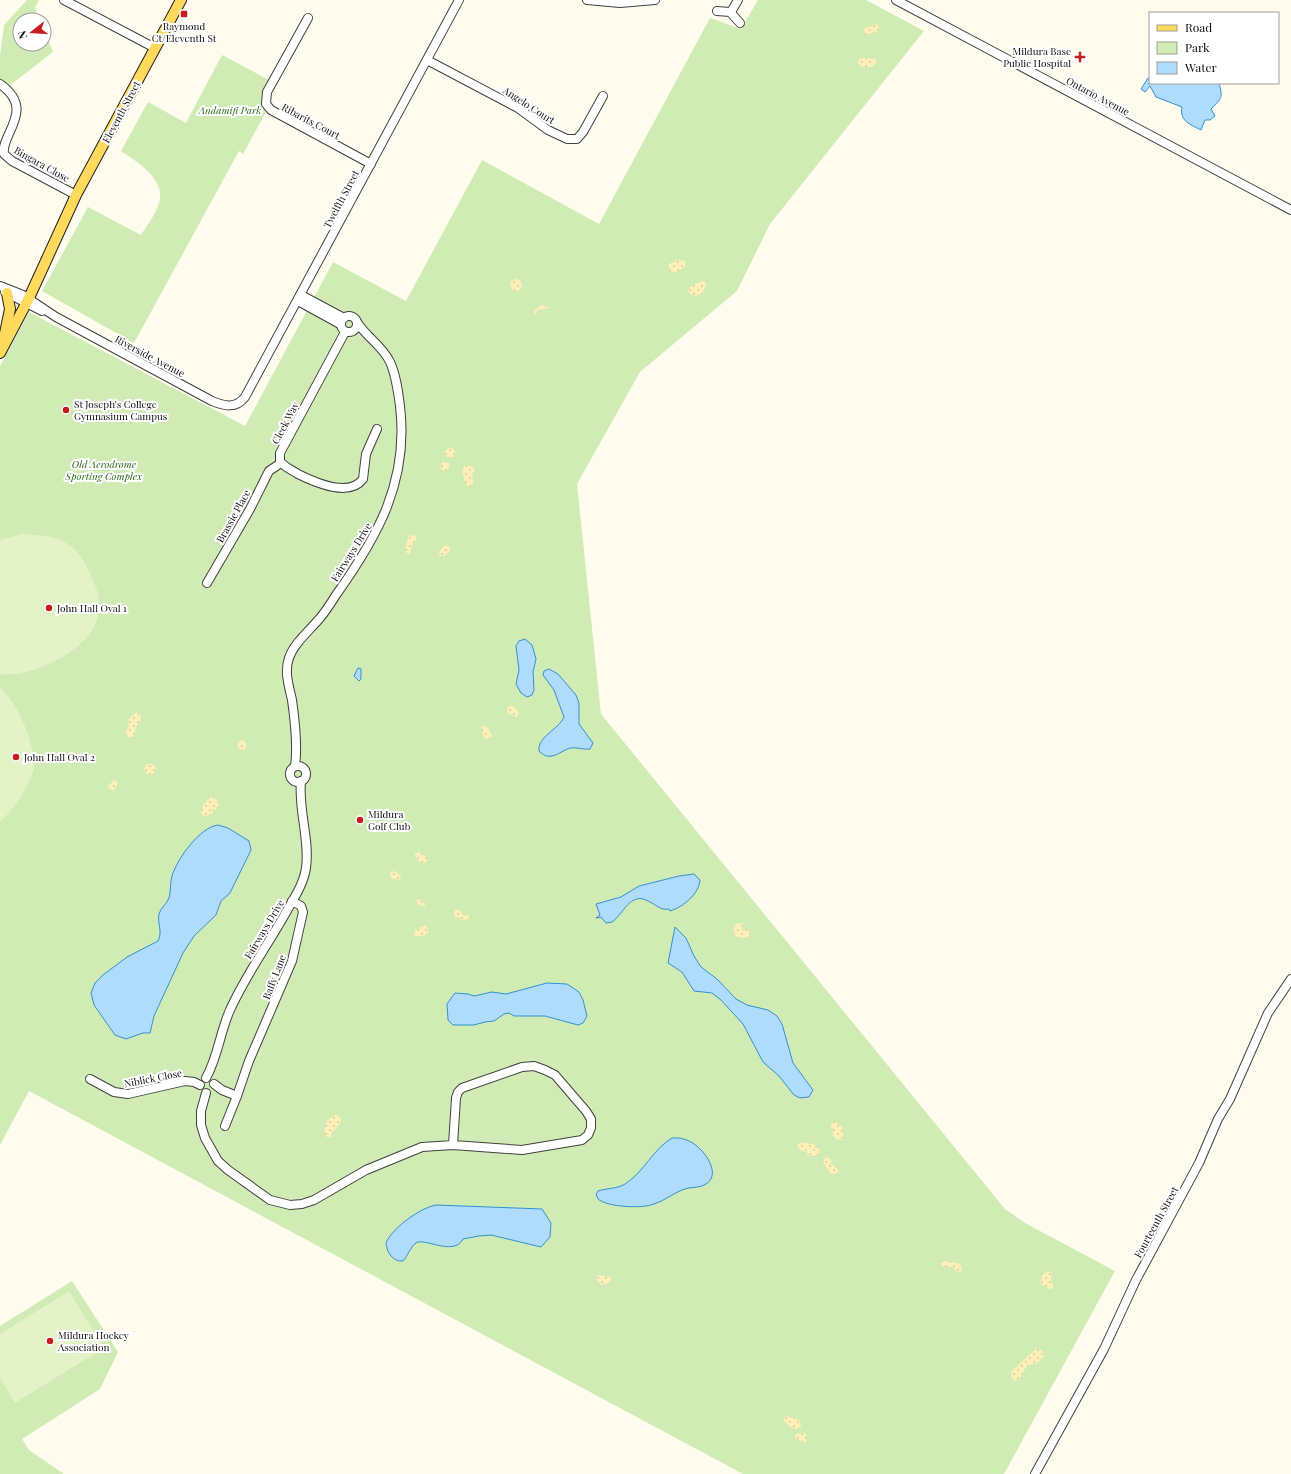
<svg xmlns="http://www.w3.org/2000/svg" width="1291" height="1474" viewBox="0 0 1291 1474" font-family="'Playfair Display',serif">
<style>
.green{fill:#d0ecb4}
.sand{fill:url(#sand-dots)}
.pitch{fill:#e3f2c7}
.water{fill:#aedcfa;stroke:#3191d5}
.lines{fill:none;stroke-linecap:round;stroke-linejoin:round}
.minor-casing{stroke:#404040;stroke-width:10}
.major-casing{stroke:#1e1e1e;stroke-width:12}
.minor{stroke:#fff;stroke-width:8}
.major{stroke:#ffda5d;stroke-width:10}
.poi-dot{fill:#c61d22;stroke:#fff;stroke-width:1.5}
.labels{text-anchor:middle;dominant-baseline:central;stroke-width:4;stroke-linejoin:round;paint-order:stroke}
.poi-label{font-size:10px;fill:#0d0d0d;stroke:#fff;text-anchor:start}
.street-label{font-size:10px;fill:#0d0d0d;stroke:#fff}
.park-label{font-size:10px;font-style:italic;fill:#296919;stroke:#fff}
</style>
<defs>
<pattern id="sand-dots" width="8" height="8" patternUnits="userSpaceOnUse"><rect width="8" height="8" fill="#feefb6"/><path d="M2 2h.1M6 6h.1" fill="none" stroke="#d8cc9b" stroke-width="1.8" stroke-linecap="round"/></pattern>
</defs>
<rect width="100%" height="100%" fill="#fffced"/>
<!-- green -->
<g class="green">
<polygon points="27,0 39,0 35,8 40,20 20,20 20,44 44,44 44,30 53,52 9,86 0,79 0,55 4,25"/>
<polygon points="758,0 866,0 924,31 770,224 737,291 640,372 577,484 601,714 1005,1209 1025,1223 1115,1271 1004,1474 743,1474 29,1091 0,1145 0,366 29,312 245,426 333,262 406,301 482,160 599,224 710,18 741,29"/>
<path d="M222,55L269,80C263,92 258,99 266,112L243,154L239,151L134,343L42,291L88,207L141,235C147,225 156,214 159,203C167,180 136,161 121,151L148,102L186,123Z"/>
<polygon points="72,1281 118,1352 100,1389 22,1439 29,1450 64,1474 0,1474 0,1326"/>
</g>
<!-- sand -->
<g class="sand">
<polygon points="874,24 879,25 878,31 865,35 864,28 870,27"/>
<polygon points="864,58 875,59 877,63 871,67 862,67 857,62 859,59"/>
<polygon points="679,260 685,261 685,267 676,272 669,271 669,264"/>
<circle cx="516" cy="285" r="6"/>
<polygon points="702,281 705,281 706,285 704,291 696,296 690,294 688,291 690,287"/>
<polygon points="541,305 548,306 549,308 538,310 535,315 534,311"/>
<circle cx="450" cy="453" r="5"/>
<circle cx="445" cy="466" r="4.5"/>
<polygon points="464,466 472,466 475,470 472,474 474,482 471,487 466,485 462,471"/>
<polygon points="412,535 416,536 417,538 412,545 410,554 408,554 405,551 408,537"/>
<polygon points="445,545 450,547 450,551 444,556 440,556 439,552"/>
<polygon points="508,706 512,706 519,711 517,718 507,712"/>
<polygon points="137,712 140,714 141,719 136,727 134,736 129,738 125,733 129,726 128,720"/>
<polygon points="483,725 487,726 492,736 491,738 486,739 483,736 482,728"/>
<circle cx="242" cy="745" r="4.5"/>
<circle cx="150" cy="769" r="5.5"/>
<polygon points="114,780 118,783 115,789 111,791 108,786"/>
<path d="M212,797L217,799L219,804L215,810L212,809L213,813L205,817L201,814C201,808 206,799 212,797Z"/>
<polygon points="419,852 427,857 427,862 421,863 415,857 415,854"/>
<polygon points="391,871 397,872 401,877 400,880 390,878"/>
<polygon points="417,899 424,901 425,907 417,904"/>
<polygon points="455,910 459,910 464,916 468,915 470,919 462,920 459,919 460,917 456,918 454,915"/>
<polygon points="738,923 743,924 742,931 746,929 750,932 748,938 738,937 734,935 734,926"/>
<polygon points="425,925 428,928 428,933 424,936 414,936 415,930 419,928 421,930 420,926"/>
<path d="M337,1115L341,1119L340,1123L334,1131L332,1132L331,1138H328C320,1131 327,1116 337,1115Z"/>
<polygon points="834,1121 843,1128 843,1131 840,1132 844,1134 842,1140 836,1139 833,1136 833,1130 830,1125"/>
<polygon points="802,1142 815,1145 815,1148 818,1148 820,1150 819,1155 810,1156 807,1154 807,1149 804,1152 798,1148 797,1145"/>
<polygon points="825,1157 830,1158 832,1162 828,1164 832,1164 839,1171 838,1173 833,1174 830,1173 823,1162"/>
<polygon points="946,1261 960,1264 962,1271 957,1272 953,1267 941,1266 941,1262"/>
<polygon points="1049,1271 1052,1273 1051,1280 1054,1287 1050,1290 1046,1286 1042,1285 1040,1282 1043,1274"/>
<polygon points="599,1275 611,1277 611,1282 602,1285 596,1280 597,1276"/>
<polygon points="1037,1348 1043,1351 1044,1357 1037,1363 1027,1365 1020,1378 1014,1381 1011,1376 1012,1371"/>
<polygon points="786,1416 800,1420 801,1426 797,1429 792,1428 784,1421 784,1418"/>
<polygon points="796,1433 806,1434 807,1441 804,1443 795,1438"/>
</g>
<!-- pitch -->
<g class="pitch">
<path d="M22,534C33,535 45,535 55,538C73,544 84,557 90,574C94,582 98,591 99,600C103,632 72,654 47,665C32,671 16,676 0,674V540Z"/>
<path d="M0,687C19,705 34,742 34,768C33,780 11,814 0,821Z"/>
<polygon points="69,1291 104,1348 15,1403 0,1378 0,1334"/>
</g>
<!-- water -->
<g class="water">
<path d="M1148,78L1150,79V83H1219C1223,98 1222,98 1211,109L1215,116L1210,120H1205L1201,130C1191,125 1179,121 1182,107L1156,97L1150,86L1145,92L1141,89Z"/>
<polygon points="525,639 532,645 536,659 533,672 534,690 532,695 527,697 521,693 516,684 519,670 516,646 519,641"/>
<polygon points="358,668 361,669 361,679 359,681 354,676"/>
<path d="M549,669L558,674L576,695L579,703V724L593,743L590,749C584,750 577,747 571,748C562,749 551,764 539,751C537,737 559,729 564,717L554,690L543,675L544,671Z"/>
<path d="M218,825L228,828L249,841L251,850L230,893L221,901L216,915L194,936L183,953L154,1016L150,1033H143L126,1039L115,1035L94,1005L91,993L95,983L103,975L127,957L158,941C163,932 157,923 159,914C161,907 167,904 169,898C171,891 170,883 172,876C177,859 200,827 218,825Z"/>
<path d="M694,874L700,880C699,894 683,907 670,911L669,909C661,911 655,904 648,901C630,891 623,915 612,922L606,923L601,917L596,918L600,915L596,904L621,897L639,886L679,876Z"/>
<polygon points="675,927 686,938 694,956 701,967 717,979 736,999 747,1005 768,1010 777,1016 782,1024 793,1063 813,1090 809,1097 800,1098 794,1095 779,1076 763,1062 743,1024 721,1000 712,993 694,991 682,972 668,963"/>
<polygon points="547,983 567,984 579,992 583,1000 587,1016 583,1023 578,1025 545,1016 514,1016 509,1013 504,1014 494,1021 485,1022 474,1025 453,1025 448,1020 447,1004 455,993 468,994 474,996 492,992 506,994"/>
<path d="M672,1138C684,1137 694,1142 702,1151C711,1161 720,1179 702,1186C696,1188 688,1187 682,1190C672,1194 664,1201 654,1204C642,1209 607,1207 598,1199L596,1194L598,1191C607,1188 617,1189 625,1184C644,1172 653,1149 672,1138Z"/>
<path d="M436,1205L542,1209L551,1223L550,1237L541,1247L491,1235L479,1236L463,1239C454,1257 424,1237 416,1243C410,1247 408,1256 403,1261C393,1262 387,1253 386,1243C392,1228 420,1208 436,1205Z"/>
</g>
<g class="lines">
<!-- minor casing -->
<g class="minor-casing">
<g id="minor">
<polyline points="64,0 155,48"/>
<polyline points="587,0 620,3 655,0"/>
<polyline points="896,0 1291,210"/>
<polyline points="717,11 730,12 740,23"/>
<polyline points="731,12 738,0"/>
<polyline points="308,18 267,92 266,104 271,110 371,164"/>
<polyline points="427,60 518,108 548,130 567,139 577,139 583,132 603,96"/>
<path d="M0,84C37,110 0,134 4,154L12,161L76,195"/>
<path d="M0,286L23,295L56,317L212,401C224,406 236,409 245,397L459,0"/>
<polyline points="5,292 42,311"/>
<polyline points="301,295 344,318"/>
<polyline points="298,301 340,324"/>
<circle cx="349" cy="324" r="8"/>
<path d="M345,332L280,453V461C284,467 292,470 298,474C314,482 349,498 363,479L366,454L377,429"/>
<polyline points="207,583 250,509 269,471 281,463"/>
<path d="M295,766C298,745 295,721 292,700C289,686 284,672 289,658C294,643 310,630 320,618C326,611 331,603 336,595C378,536 409,481 400,406C398,391 396,375 390,362C382,345 366,337 357,322"/>
<circle cx="298" cy="774" r="8"/>
<path d="M206,1078C218,1057 220,1032 230,1010C246,974 270,942 289,907C296,895 304,882 306,868C310,839 298,810 301,781"/>
<polyline points="90,1079 114,1092 128,1094 185,1081 194,1082 200,1085"/>
<polyline points="214,1084 222,1090 237,1096 249,1061 292,961 303,912 301,906 292,901"/>
<polyline points="206,1093 201,1111 201,1125 205,1138 218,1161 228,1170 270,1200 290,1205 302,1204 314,1200 366,1170 422,1147 453,1145 522,1150 582,1140 588,1135 591,1128 591,1119 586,1111 555,1075 545,1070 534,1066 522,1067 462,1088 458,1092 456,1098 453,1145"/>
<polyline points="225,1126 237,1096"/>
<polyline points="1035,1474 1104,1349 1136,1280 1199,1163 1218,1119 1230,1099 1268,1013 1291,979"/>
</g>
</g>
<!-- major casing -->
<g class="major-casing">
<g id="major">
<polyline points="3,343 10,309 7,293"/>
<polyline points="0,353 29,298 76,195 181,0"/>
</g>
</g>
<!-- minor -->
<use href="#minor" class="minor"/>
<!-- major -->
<use href="#major" class="major"/>
</g>
<!-- markers -->
<g class="poi-dot">
<rect x="180" y="10" width="8" height="8" rx="2"/>
<path d="M1078 51h4v4h4v4h-4v4h-4v-4h-4v-4h4z"/>
<circle cx="66" cy="410" r="4"/>
<circle cx="49" cy="608" r="4"/>
<circle cx="16" cy="757" r="4"/>
<circle cx="360" cy="820" r="4"/>
<circle cx="50" cy="1341" r="4"/>
</g>
<g class="labels">
<!-- poi labels -->
<g class="poi-label">
<text x="184" y="26" text-anchor="middle">Raymond<tspan x="184" dy="12">Ct/Eleventh St</tspan></text>
<text x="1071" y="51" text-anchor="end">Mildura Base<tspan x="1071" dy="12">Public Hospital</tspan></text>
<text x="74" y="404">St Joseph's College<tspan x="74" dy="12">Gymnasium Campus</tspan></text>
<text x="57" y="608">John Hall Oval 1</text>
<text x="24" y="757">John Hall Oval 2</text>
<text x="368" y="814">Mildura<tspan x="368" dy="12">Golf Club</tspan></text>
<text x="58" y="1335">Mildura Hockey<tspan x="58" dy="12">Association</tspan></text>
</g>
<!-- street labels -->
<g class="street-label">
<text transform="translate(1098 96) rotate(28)">Ontario Avenue</text>
<text transform="translate(529 105) rotate(33)">Angelo Court</text>
<text transform="translate(121 112) rotate(-62)">Eleventh Street</text>
<text transform="translate(311 121) rotate(28)">Ribarits Court</text>
<text transform="translate(42 164) rotate(29)">Bingara Close</text>
<text transform="translate(341 199) rotate(-62)">Twelfth Street</text>
<text transform="translate(150 356) rotate(28)">Riverside Avenue</text>
<text transform="translate(285 423) rotate(-62)">Cleek Way</text>
<text transform="translate(233 516) rotate(-61)">Brassie Place</text>
<text transform="translate(351 552) rotate(-58)">Fairways Drive</text>
<text transform="translate(264 929) rotate(-59)">Fairways Drive</text>
<text transform="translate(274 977) rotate(-69)">Baffy Lane</text>
<text transform="translate(153 1078) rotate(-11)">Niblick Close</text>
<text transform="translate(1156 1222) rotate(-61)">Fourteenth Street</text>
</g>
<!-- park labels -->
<g class="park-label">
<text x="230" y="110">Andamifi Park</text>
<text x="104" y="464">Old Aerodrome<tspan x="104" dy="12">Sporting Complex</tspan></text>
</g>
</g>
<!-- legend -->
<rect x="1149" y="12" width="130" height="72" fill="#ffffff" stroke="#9e9e9e"/>
<rect x="1157" y="25" width="20" height="6" fill="#ffda5d" stroke="#9e9e9e"/>
<text x="1185" y="32" font-size="12" fill="#0d0d0d">Road</text>
<rect x="1157" y="42" width="20" height="12" fill="#d0ecb4" stroke="#9e9e9e"/>
<text x="1185" y="52" font-size="12" fill="#0d0d0d">Park</text>
<rect x="1157" y="62" width="20" height="12" fill="#aedcfa" stroke="#9e9e9e"/>
<text x="1185" y="72" font-size="12" fill="#0d0d0d">Water</text>
<!-- north arrow -->
<g transform="translate(32 32) rotate(253)"><circle r="19" fill="#ffffff" stroke="#9e9e9e"/>
<path d="M0-3L7 15L0 10L-7 15Z" fill="#c61d22"/>
<text y="-6" font-size="11" font-weight="bold" text-anchor="middle" fill="#0d0d0d">N</text>
</g>
</svg>
